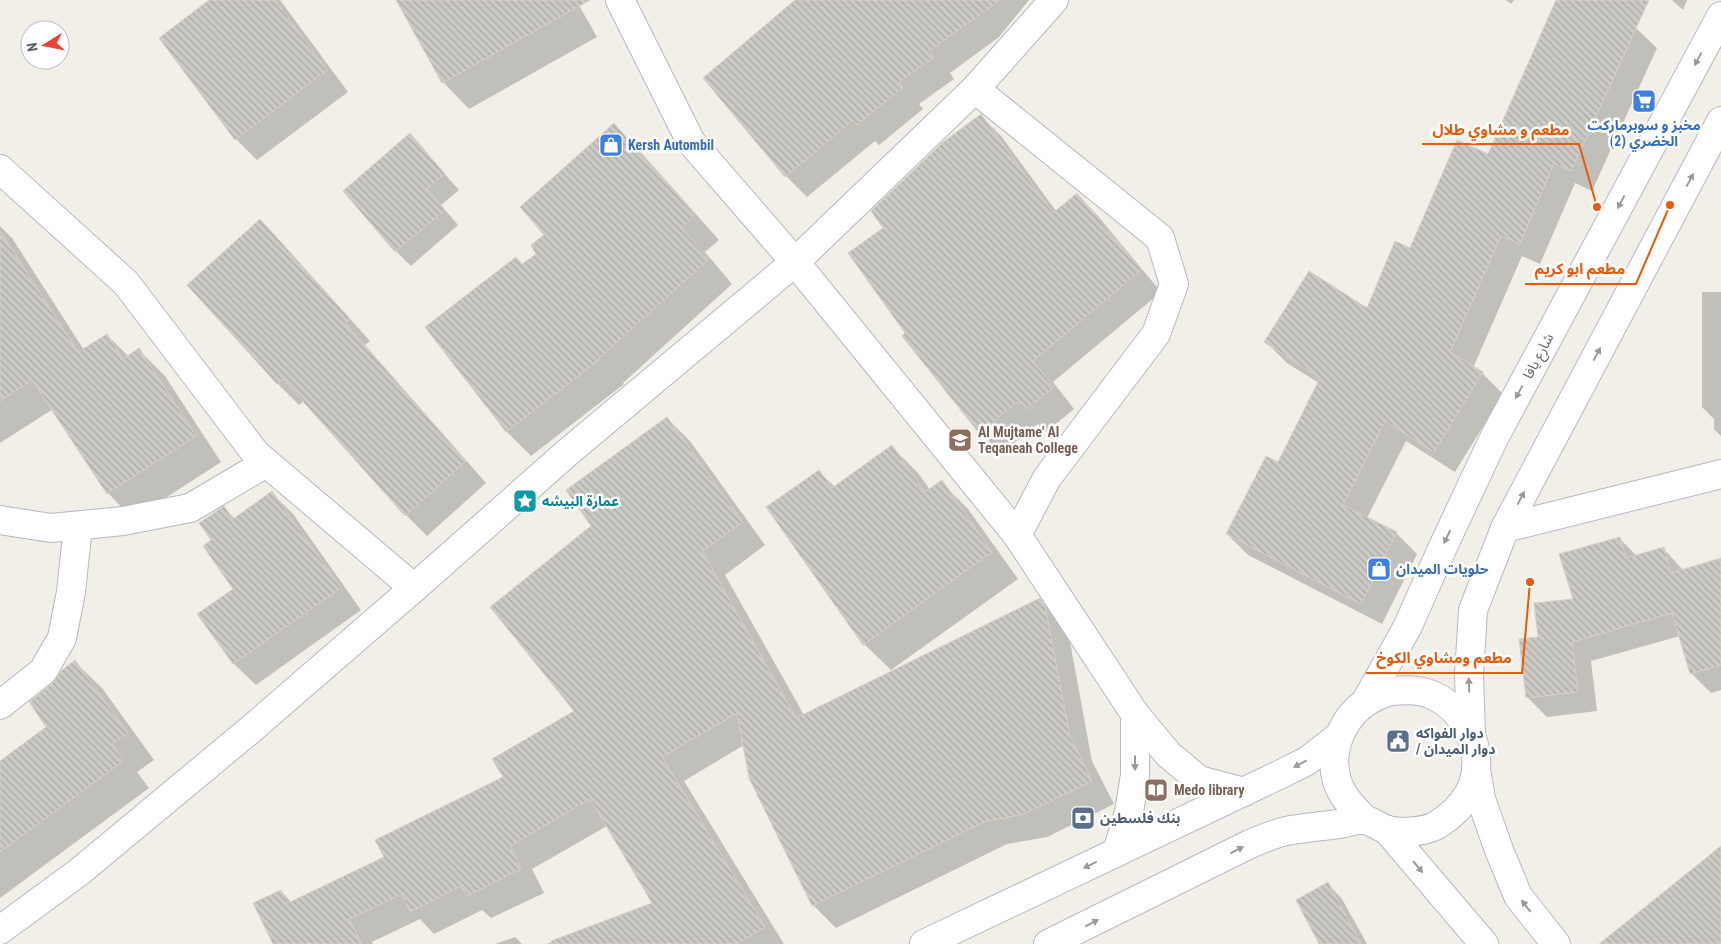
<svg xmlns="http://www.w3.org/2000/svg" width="1721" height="944" viewBox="0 0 1721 944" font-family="'Roboto Condensed','Noto Sans Arabic',sans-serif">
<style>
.shadow{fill:#0003}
.building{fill:url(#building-back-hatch);stroke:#d6d1c6}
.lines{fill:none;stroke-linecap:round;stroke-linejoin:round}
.street-casing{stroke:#b5b8bc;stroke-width:30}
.secondary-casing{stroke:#b6babf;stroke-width:30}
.street{stroke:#fff;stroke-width:28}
.secondary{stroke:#fff;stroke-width:28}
.oneway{fill:#979a9d}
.labels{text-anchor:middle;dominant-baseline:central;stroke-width:5;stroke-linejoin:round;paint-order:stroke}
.shop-label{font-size:14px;font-weight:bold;fill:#366cbe;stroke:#fff;text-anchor:start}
.street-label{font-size:14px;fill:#5f6368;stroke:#fff}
.education-label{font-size:14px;font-weight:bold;fill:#785e54;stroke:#fff;text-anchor:start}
.culture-label{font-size:14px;font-weight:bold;fill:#0d838f;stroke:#fff;text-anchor:start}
.service-label{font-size:14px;font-weight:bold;fill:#4e5e75;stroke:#fff;text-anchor:start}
.leader{fill:none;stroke:#e8590c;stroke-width:2}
.callout-dot{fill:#e8590c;stroke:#fff;stroke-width:2}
.callout-label{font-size:15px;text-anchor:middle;font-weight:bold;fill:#e8590c;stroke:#fff;stroke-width:5;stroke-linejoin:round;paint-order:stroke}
</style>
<defs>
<pattern id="building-back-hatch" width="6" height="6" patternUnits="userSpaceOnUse" patternTransform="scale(1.25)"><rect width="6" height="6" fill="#cccac5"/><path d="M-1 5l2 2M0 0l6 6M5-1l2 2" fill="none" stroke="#a9a8a4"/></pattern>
</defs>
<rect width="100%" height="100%" fill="#f1efe8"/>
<!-- shadow -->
<g class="shadow">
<polygon points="211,0 280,0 348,92 257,160 236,139"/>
<polygon points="397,0 576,0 597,37 469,109 443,82"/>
<polygon points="797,0 1029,0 999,37 950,73 954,79 919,104 923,109 879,145 875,141 807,197 786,176"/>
<polygon points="1506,0 1514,0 1511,4"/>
<polygon points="1558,0 1606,0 1657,48 1592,191 1575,183 1540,264 1522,256 1473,368 1482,373 1503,394 1455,472 1406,441 1367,518 1396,533 1417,554 1382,624 1248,555 1227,534 1278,464 1319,383 1287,363 1266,342 1367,309 1411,250 1488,155"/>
<polygon points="1672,0 1687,0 1683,10"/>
<polygon points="981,116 1002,137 1056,211 1077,194 1098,216 1161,292 1053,382 1074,409 1046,432 1038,424 1001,453 980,432 904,336 907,333 885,228"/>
<polygon points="614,125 638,149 719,240 705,252 732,284 623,383 624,384 531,456 507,432 427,328 538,254 546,235"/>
<polygon points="410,135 459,190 441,205 458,225 411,266 396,251 345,191"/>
<polygon points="260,221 281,242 370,341 365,345 486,483 427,536 406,515 304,400 299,405 278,384 189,285"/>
<polygon points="0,226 12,238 84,350 107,335 129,357 139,350 165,376 221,462 133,519 108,493 53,409 0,443"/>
<polygon points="1702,292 1721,292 1721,436 1714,429 1714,419 1702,407"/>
<polygon points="667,418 690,441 765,545 725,575 804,715 1039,599 1062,622 1068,631 1092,761 1114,804 1047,837 1007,844 836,928 813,905 744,745 684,781 784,944 547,944 654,904 607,826 532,869 544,893 491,918 482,910 434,934 420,919 372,942 373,944 274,944 281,891 292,903 385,858 505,778 576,711 593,526"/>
<polygon points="892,447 918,473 930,490 941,482 968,509 1018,579 891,670 864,644 819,472 835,487"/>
<polygon points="272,493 293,514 361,610 256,685 234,664 199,615 235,589 212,540 224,508 235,519"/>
<polygon points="1619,538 1637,556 1663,548 1683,570 1721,560 1721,690 1711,693 1691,673 1680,636 1591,661 1597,711 1547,717 1528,698 1539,638 1575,600"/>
<polygon points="75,662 102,688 154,760 137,772 149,788 0,898 0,762 48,727 54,684"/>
<polygon points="1328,884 1342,899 1367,944 1321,944"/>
<polygon points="515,937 522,944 495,944"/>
</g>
<!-- building -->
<g class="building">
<polygon points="209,0 275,0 327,70 235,140 159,38"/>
<polygon points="396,0 590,0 442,83"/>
<polygon points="795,0 1000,0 929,51 934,57 899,82 903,87 857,125 853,120 785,177 703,78"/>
<polygon points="1556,0 1649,0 1571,171 1554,163 1520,244 1501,236 1450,352 1483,372 1434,452 1385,421 1343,505 1397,532 1361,604 1226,534 1266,456 1278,462 1320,378 1264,342 1309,271 1367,308 1395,241 1410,248 1457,140 1488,154"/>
<polygon points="981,114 1053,213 1077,193 1141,270 1033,361 1054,387 1024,411 1017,402 979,433 902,336 905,333 848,253 883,228 871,211 942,143"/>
<polygon points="614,123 695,215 681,228 709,259 599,358 600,359 506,432 425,327 516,257 522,264 536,254 531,245 544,235 520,207"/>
<polygon points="410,133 445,174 427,189 445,210 395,252 343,191"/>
<polygon points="260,219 350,319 345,323 466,461 405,516 283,379 277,384 187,285"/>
<polygon points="0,231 78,352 107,334 123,359 139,348 196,436 107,494 32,380 0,401"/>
<polygon points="667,417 743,522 702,551 796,718 1040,598 1045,606 1070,736 1092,781 1024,814 984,822 812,906 749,778 737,713 662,757 765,927 737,944 552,944 551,941 652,903 590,799 510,846 521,869 467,896 461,886 410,912 402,894 349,919 362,944 273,944 253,903 281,890 288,903 384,857 375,840 503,777 492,759 574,711 490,607 591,526 566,490"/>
<polygon points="892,445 925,492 942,480 992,552 863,645 766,507 819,470 832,488"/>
<polygon points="272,491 341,588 233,664 197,614 233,589 203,546 211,540 199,523 224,506 233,519"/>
<polygon points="1620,537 1626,558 1664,547 1671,573 1721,558 1721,665 1690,674 1672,613 1572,642 1578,692 1526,698 1519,639 1538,637 1534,603 1573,599 1559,554"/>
<polygon points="75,660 128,733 112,744 123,761 0,852 0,761 46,727 29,702 53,683 61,671"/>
<polygon points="1721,846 1721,944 1599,944"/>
<polygon points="1328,882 1361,944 1319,944 1296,900"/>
</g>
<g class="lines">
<!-- street casing -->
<g class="street-casing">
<g id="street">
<polyline points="620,0 691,142 795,262 1017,535 1135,714 1168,754 1199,780 1244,792"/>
<polyline points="0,169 126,283 256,454 414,588"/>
<polyline points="0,520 51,528 123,521 190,508 266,463"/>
<polyline points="1505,528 1721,474"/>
<polyline points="1017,535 1047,478 1156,334 1174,284 1160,238 975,89 1054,0"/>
<polyline points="0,705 43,671 62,638 71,592 78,526"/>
<polyline points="1117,852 1129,812 1135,775 1135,714"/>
<polyline points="0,930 79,872 250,730 414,588 568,452 795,262 975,89"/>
</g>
</g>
<!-- secondary casing -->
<g class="secondary-casing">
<g id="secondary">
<polyline points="1366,701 1408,626 1441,551 1494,438 1721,16"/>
<polyline points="1471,734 1469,675 1473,610 1505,528 1721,121"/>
<polyline points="1476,769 1481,799 1499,850 1518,896 1556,944"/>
<polyline points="1387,830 1484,944"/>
<polyline points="924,944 1281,774 1307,761 1339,736"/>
<path d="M1048,944L1250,844C1262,839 1274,834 1286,831C1303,828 1321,826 1339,824C1346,823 1357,819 1365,820C1372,821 1379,827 1385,829C1398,834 1425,832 1437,825C1450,817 1461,807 1469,793C1488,757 1468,710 1432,695C1419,689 1405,690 1391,691C1386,692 1382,694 1377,696C1346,710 1327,747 1337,781C1342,797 1354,808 1365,820"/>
</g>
</g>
<!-- street -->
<use href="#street" class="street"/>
<!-- secondary -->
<use href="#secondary" class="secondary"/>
</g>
<!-- one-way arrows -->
<defs><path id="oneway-solid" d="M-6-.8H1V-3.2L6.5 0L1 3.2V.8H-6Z" transform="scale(1.25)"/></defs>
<g class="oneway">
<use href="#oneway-solid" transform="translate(1698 59) rotate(118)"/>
<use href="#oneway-solid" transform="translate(1690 180) rotate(-62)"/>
<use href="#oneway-solid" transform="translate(1621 202) rotate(118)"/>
<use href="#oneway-solid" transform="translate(1597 354) rotate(-62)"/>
<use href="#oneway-solid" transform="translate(1519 392) rotate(118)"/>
<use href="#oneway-solid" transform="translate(1521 498) rotate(-62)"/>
<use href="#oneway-solid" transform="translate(1447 537) rotate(115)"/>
<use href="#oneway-solid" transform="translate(1469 685) rotate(-92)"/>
<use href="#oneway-solid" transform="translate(1135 763) rotate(90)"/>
<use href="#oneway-solid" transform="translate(1300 764) rotate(152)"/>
<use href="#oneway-solid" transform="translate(1237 850) rotate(-27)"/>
<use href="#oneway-solid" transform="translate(1090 865) rotate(154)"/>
<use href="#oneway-solid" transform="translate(1418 867) rotate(50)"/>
<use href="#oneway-solid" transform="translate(1526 906) rotate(-128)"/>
<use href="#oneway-solid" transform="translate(1092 923) rotate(-27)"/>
</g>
<!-- icons -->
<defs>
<g id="supermarket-square" transform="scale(1.25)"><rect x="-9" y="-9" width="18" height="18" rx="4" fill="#3f7fe0" stroke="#fff"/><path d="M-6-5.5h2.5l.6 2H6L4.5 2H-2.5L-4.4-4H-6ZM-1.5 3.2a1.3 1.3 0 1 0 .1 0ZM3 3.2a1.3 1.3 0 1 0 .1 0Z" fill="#fff"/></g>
<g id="shop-square" transform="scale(1.25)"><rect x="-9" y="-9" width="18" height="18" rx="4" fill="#3f7fe0" stroke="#fff"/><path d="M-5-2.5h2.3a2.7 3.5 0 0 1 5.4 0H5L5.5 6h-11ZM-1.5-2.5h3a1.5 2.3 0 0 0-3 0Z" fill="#fff"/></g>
<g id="university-square" transform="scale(1.25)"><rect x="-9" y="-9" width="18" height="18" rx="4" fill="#8d6e63" stroke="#fff"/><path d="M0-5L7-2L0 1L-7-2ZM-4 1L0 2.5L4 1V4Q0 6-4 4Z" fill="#fff"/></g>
<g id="sight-square" transform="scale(1.25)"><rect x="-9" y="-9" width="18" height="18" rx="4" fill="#0f9aa8" stroke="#fff"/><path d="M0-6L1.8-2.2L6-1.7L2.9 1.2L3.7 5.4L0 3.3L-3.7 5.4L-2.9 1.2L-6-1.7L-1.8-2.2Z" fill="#fff"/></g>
<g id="civic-square" transform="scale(1.25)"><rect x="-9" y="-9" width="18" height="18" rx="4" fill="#5c6f8a" stroke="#fff"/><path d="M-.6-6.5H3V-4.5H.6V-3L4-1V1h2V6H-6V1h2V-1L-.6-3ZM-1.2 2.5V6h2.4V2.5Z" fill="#fff"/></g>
<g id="library-square" transform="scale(1.25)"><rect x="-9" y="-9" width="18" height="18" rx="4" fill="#8d6e63" stroke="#fff"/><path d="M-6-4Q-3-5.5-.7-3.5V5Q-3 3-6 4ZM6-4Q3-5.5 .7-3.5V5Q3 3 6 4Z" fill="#fff"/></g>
<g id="bank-square" transform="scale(1.25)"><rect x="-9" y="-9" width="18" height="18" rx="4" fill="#5c6f8a" stroke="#fff"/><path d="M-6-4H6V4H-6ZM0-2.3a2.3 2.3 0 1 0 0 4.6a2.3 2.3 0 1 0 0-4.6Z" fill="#fff"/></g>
</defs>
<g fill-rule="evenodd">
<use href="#supermarket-square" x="1644" y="101"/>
<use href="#shop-square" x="611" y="145"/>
<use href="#university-square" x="960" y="440"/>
<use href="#sight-square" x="525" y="501"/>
<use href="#shop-square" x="1379" y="569"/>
<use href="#civic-square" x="1398" y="741"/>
<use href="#library-square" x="1156" y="790"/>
<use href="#bank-square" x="1083" y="818"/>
</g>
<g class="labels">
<!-- shop labels -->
<g class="shop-label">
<text x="1644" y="125" text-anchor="middle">مخبز و سوبرماركت<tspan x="1644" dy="16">الخضري (2)</tspan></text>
<text x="628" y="145">Kersh Autombil</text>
<text x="1396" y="569">حلويات الميدان</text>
</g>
<!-- street labels -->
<g class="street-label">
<text transform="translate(1538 356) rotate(-62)">شارع يافا</text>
</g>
<!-- education labels -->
<g class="education-label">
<text x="978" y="432">Al Mujtame' Al<tspan x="978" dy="16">Teqaneah College</tspan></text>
<text x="1174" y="790">Medo library</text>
</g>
<!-- culture labels -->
<g class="culture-label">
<text x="542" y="501">عمارة البيشه</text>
</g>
<!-- service labels -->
<g class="service-label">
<text x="1416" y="733">دوار الفواكه<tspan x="1416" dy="16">/ دوار الميدان</tspan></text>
<text x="1100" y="818">بنك فلسطين</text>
</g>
</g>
<!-- callouts -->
<path class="leader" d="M1597 207L1579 144H1422M1670 205L1636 284H1525M1530 582L1522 673H1366"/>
<g class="callout-dot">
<circle cx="1597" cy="207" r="5"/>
<circle cx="1670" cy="205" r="5"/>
<circle cx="1530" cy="582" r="5"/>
</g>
<g class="callout-label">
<text x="1501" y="135">مطعم و مشاوي طلال</text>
<text x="1580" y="274">مطعم ابو كريم</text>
<text x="1444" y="663">مطعم ومشاوي الكوخ</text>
</g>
<!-- north arrow -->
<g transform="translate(45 45) rotate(260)"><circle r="24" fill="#ffffff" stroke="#bfc1c3"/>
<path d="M0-4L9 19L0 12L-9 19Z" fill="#ea4335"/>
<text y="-8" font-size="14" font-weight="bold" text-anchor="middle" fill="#5f6368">N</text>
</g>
</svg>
